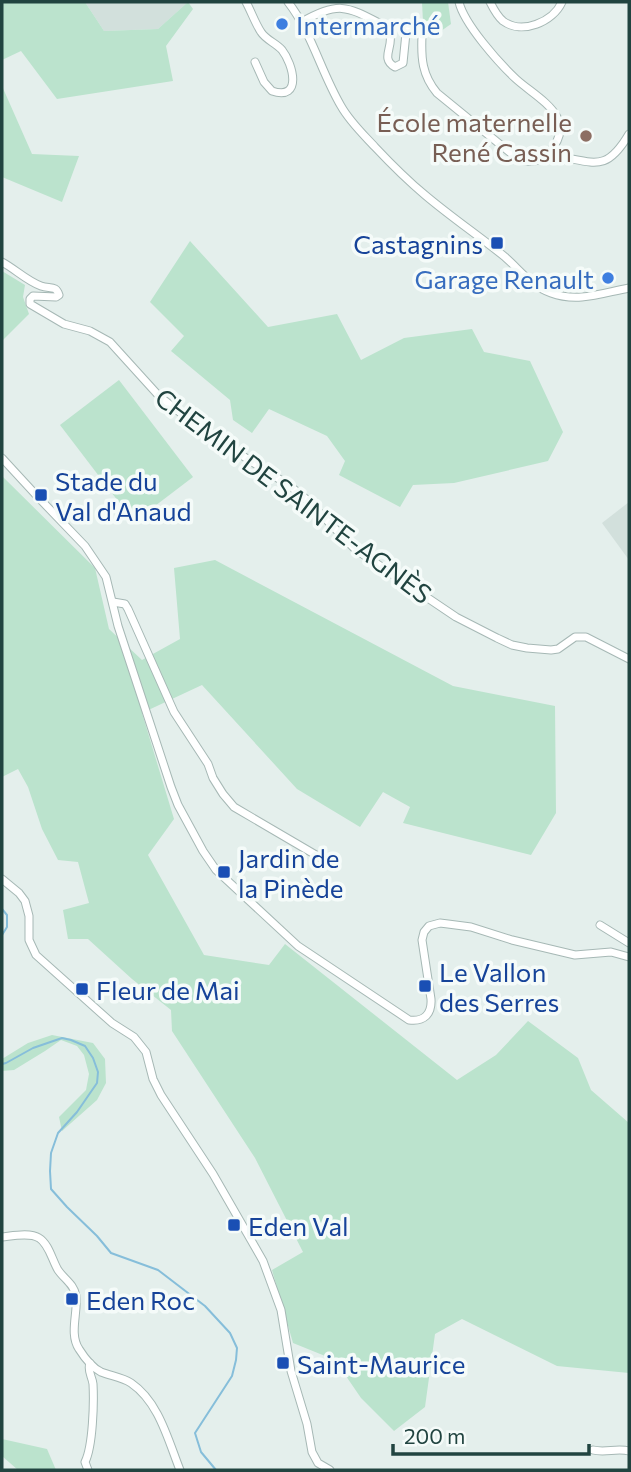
<svg xmlns="http://www.w3.org/2000/svg" width="631" height="1472" viewBox="0 0 631 1472" font-family="Commissioner,sans-serif">
<style>
.built{fill:#d2e0dc}
.green{fill:#bbe3cd}
.lines{fill:none;stroke-linecap:round;stroke-linejoin:round}
.stream{stroke:#86beda;stroke-width:2}
.minor-casing{stroke:#a6b8b5;stroke-width:9}
.minor{stroke:#fff;stroke-width:7}
.shop-dot{fill:#3f7fe0;stroke:#f5fbf9;stroke-width:2.5}
.education-dot{fill:#8d6e63;stroke:#f5fbf9;stroke-width:2.5}
.transit-dot{fill:#1a4fb4;stroke:#f5fbf9;stroke-width:2.5}
.labels{text-anchor:middle;dominant-baseline:central;stroke-width:7;stroke-linejoin:round;paint-order:stroke}
.shop-label{font-size:26px;fill:#366cbe;stroke:#f5fbf9;text-anchor:start}
.education-label{font-size:26px;fill:#785e54;stroke:#f5fbf9;text-anchor:end}
.transit-label{font-size:26px;fill:#164399;stroke:#f5fbf9;text-anchor:start}
.street-label{font-size:26px;fill:#214440;stroke:#f5fbf9}
</style>
<rect width="100%" height="100%" fill="#e4efec"/>
<!-- built -->
<g class="built">
<polygon points="85,2 188,2 158,29 104,31"/>
<polygon points="629,502 629,560 602,523"/>
</g>
<!-- green -->
<g class="green">
<polygon points="2,2 85,2 104,31 158,29 188,2 193,9 166,46 173,81 57,99 21,51 2,60"/>
<polygon points="422,2 448,2 451,24 431,38 423,22"/>
<polygon points="2,86 32,154 79,156 62,202 2,177"/>
<polygon points="190,241 268,327 337,314 361,360 404,338 472,329 484,352 530,361 563,432 548,461 454,483 413,485 400,507 339,475 345,461 327,436 269,409 252,433 233,420 230,400 171,351 184,336 150,302"/>
<polygon points="2,271 25,285 23,297 29,314 2,341"/>
<polygon points="119,380 193,477 134,522 60,425"/>
<polygon points="2,476 95,568 109,629 142,660 180,639 174,568 215,560 453,686 555,706 556,813 531,855 403,823 410,807 383,792 360,827 297,789 202,685 142,713 174,819 148,855 204,955 269,965 285,944 457,1080 496,1055 528,1021 578,1058 591,1090 629,1123 629,1373 557,1366 462,1319 435,1334 425,1407 394,1431 361,1398 335,1360 293,1343 272,1270 303,1252 255,1158 172,1031 171,1010 132,979 88,939 68,939 63,910 89,903 78,862 58,860 42,829 28,787 18,769 2,777"/>
<polygon points="52,1035 93,1043 105,1059 106,1083 97,1100 62,1131 59,1117 86,1090 89,1074 84,1055 77,1046 61,1040 45,1051 14,1070 2,1071 2,1059 28,1043"/>
<polygon points="2,1439 47,1449 56,1470 18,1470 2,1456"/>
</g>
<g class="lines">
<!-- stream -->
<g class="stream">
<polyline points="2,909 7,915 7,927 2,935"/>
<polyline points="2,1064 6,1063 33,1048 62,1038 71,1040 85,1046 93,1058 98,1072 97,1083 77,1112 58,1133 51,1153 50,1171 51,1189 67,1207 97,1236 111,1253 158,1270 205,1306 230,1333 237,1348 236,1360 232,1376 195,1433 201,1452 216,1470"/>
</g>
<!-- minor casing -->
<g class="minor-casing">
<g id="minor">
<path d="M246,2C251,11 255,23 261,32C266,40 276,43 282,50C293,64 303,101 272,91L264,82L255,62"/>
<path d="M288,2C312,33 321,72 341,106C350,122 363,134 375,147C391,164 407,180 425,195C451,217 479,236 505,257C520,270 531,286 551,293C578,303 602,293 629,288"/>
<path d="M490,2C493,8 497,16 503,21C522,35 553,22 562,2"/>
<path d="M302,22C340,0 348,7 385,26C400,43 377,57 395,67L403,63L406,33L409,29L416,28L420,31L422,36C421,58 422,75 437,93L518,159C528,163 540,162 548,154C581,118 538,99 516,79C499,63 464,24 459,2"/>
<path d="M549,152L555,156C595,162 606,173 629,134"/>
<path d="M2,262C15,269 27,281 41,286C50,289 56,285 59,295L56,297L33,296L30,299V304L64,324L90,331L110,342L159,396L178,411L210,435L290,486L306,499L355,549L456,617L497,638L512,645L527,648L551,650L558,649L575,637H586L629,659"/>
<path d="M2,458L37,496L85,546L106,577L118,626L171,787L178,805L203,851L216,870L298,946L409,1020C424,1022 432,1014 431,999L422,940L424,932L429,926L440,923L448,924L471,927L512,940L575,955L611,952L629,957"/>
<polyline points="113,602 125,604 128,609 174,712 208,764 213,778 223,794 234,807 321,858"/>
<polyline points="2,879 19,893 25,901 29,916 29,940 36,955 112,1023 134,1037 146,1052 153,1079 161,1095 213,1174 263,1261 281,1310 291,1371 307,1424 312,1452 318,1463 330,1470"/>
<polyline points="600,925 629,943"/>
<path d="M2,1237C12,1236 30,1232 39,1238C49,1244 52,1260 58,1270C64,1279 74,1284 76,1296C78,1313 69,1334 79,1349C84,1357 91,1367 101,1372C111,1376 122,1377 131,1383C159,1402 168,1440 180,1470"/>
<path d="M593,1450C605,1453 617,1448 629,1451"/>
<path d="M88,1470L85,1462C93,1446 94,1402 93,1384C92,1376 87,1371 90,1363"/>
</g>
</g>
<!-- minor -->
<use href="#minor" class="minor"/>
</g>
<!-- markers -->
<g class="shop-dot">
<circle cx="282" cy="24" r="7"/>
<circle cx="608" cy="278" r="7"/>
</g>
<circle class="education-dot" cx="586" cy="136" r="7"/>
<g class="transit-dot">
<rect x="490" y="236" width="14" height="14" rx="3.5"/>
<rect x="34" y="488" width="14" height="14" rx="3.5"/>
<rect x="217" y="865" width="14" height="14" rx="3.5"/>
<rect x="418" y="979" width="14" height="14" rx="3.5"/>
<rect x="75" y="982" width="14" height="14" rx="3.5"/>
<rect x="227" y="1218" width="14" height="14" rx="3.5"/>
<rect x="65" y="1292" width="14" height="14" rx="3.5"/>
<rect x="276" y="1356" width="14" height="14" rx="3.5"/>
</g>
<g class="labels">
<!-- shop labels -->
<g class="shop-label">
<text x="296" y="24">Intermarché</text>
<text x="594" y="278" text-anchor="end">Garage Renault</text>
</g>
<!-- education labels -->
<g class="education-label">
<text x="572" y="121">École maternelle<tspan x="572" dy="30">René Cassin</tspan></text>
</g>
<!-- transit labels -->
<g class="transit-label">
<text x="483" y="243" text-anchor="end">Castagnins</text>
<text x="55" y="480">Stade du<tspan x="55" dy="30">Val d'Anaud</tspan></text>
<text x="238" y="857">Jardin de<tspan x="238" dy="30">la Pinède</tspan></text>
<text x="439" y="971">Le Vallon<tspan x="439" dy="30">des Serres</tspan></text>
<text x="96" y="989">Fleur de Mai</text>
<text x="248" y="1225">Eden Val</text>
<text x="86" y="1299">Eden Roc</text>
<text x="297" y="1363">Saint-Maurice</text>
</g>
<!-- street labels -->
<g class="street-label">
<text transform="translate(294 495) rotate(37)">CHEMIN DE SAINTE-AGNÈS</text>
</g>
</g>
<!-- border -->
<rect width="631" height="1472" fill="none" stroke="#214440" stroke-width="7"/>
<!-- scale -->
<path d="M393 1444v10h196v-10" fill="none" stroke="#214440" stroke-width="3.5"/>
<text x="404" y="1444" font-size="21" fill="#214440" stroke="#f5fbf9" stroke-width="5" paint-order="stroke">200 m</text>
</svg>
